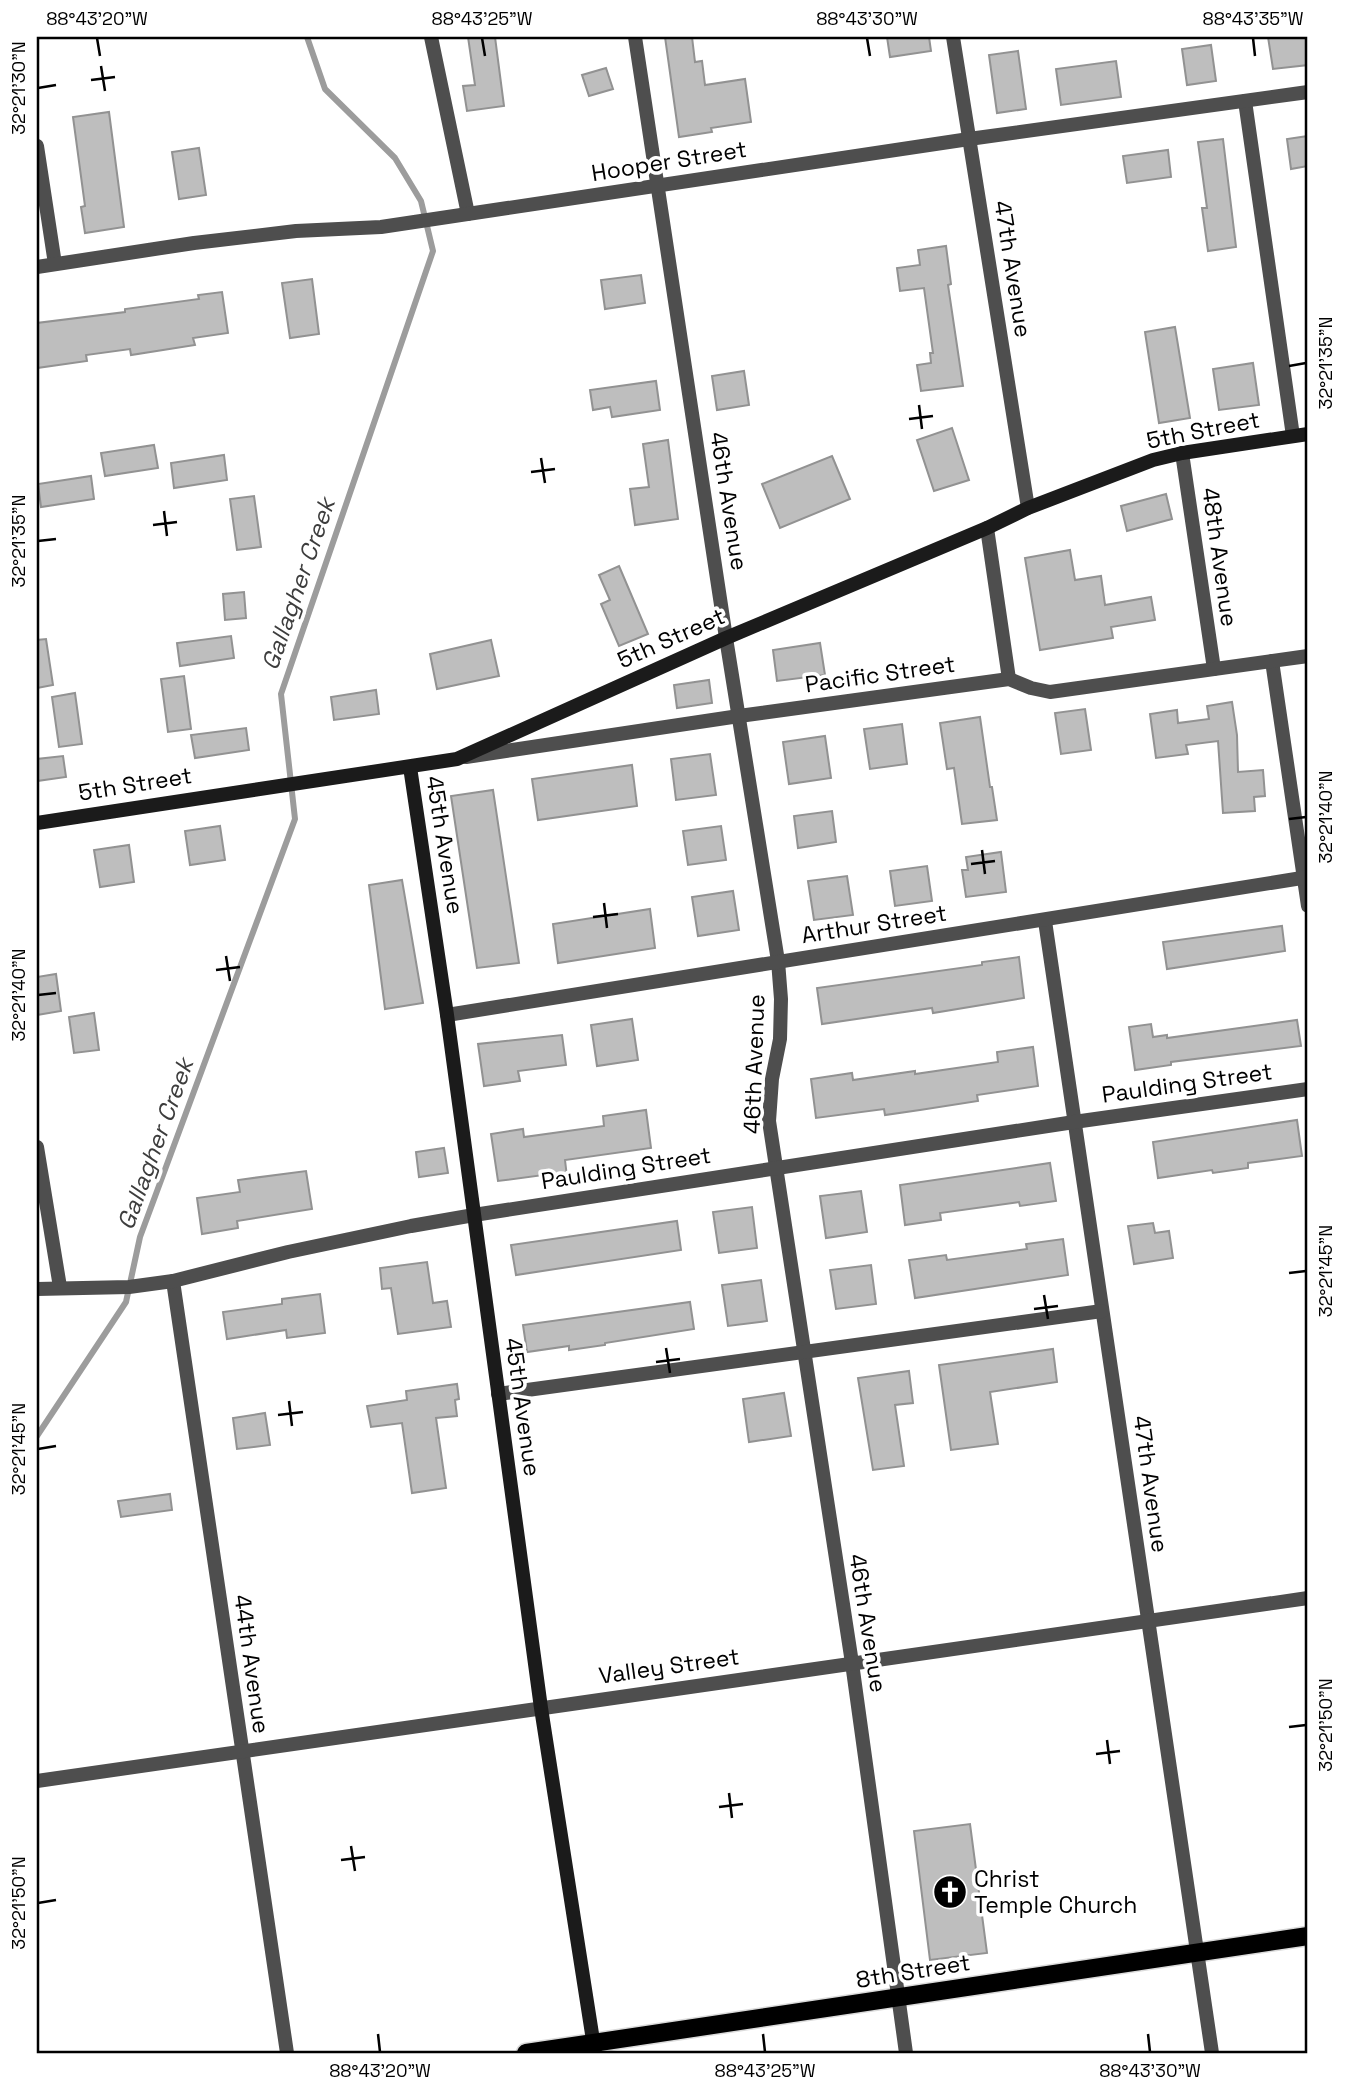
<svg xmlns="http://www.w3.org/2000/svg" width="1345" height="2090" viewBox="0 0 1345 2090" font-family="'Space Grotesk',sans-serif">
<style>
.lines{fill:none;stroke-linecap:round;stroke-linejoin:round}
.stream{stroke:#9c9c9c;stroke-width:6}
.building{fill:#bebebe;stroke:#929292;stroke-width:2}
.primary-casing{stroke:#dbdbdb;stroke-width:21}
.street{stroke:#4e4e4e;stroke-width:14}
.secondary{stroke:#1b1b1b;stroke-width:14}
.primary{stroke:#000;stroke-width:18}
.ticks{fill:none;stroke:#000;stroke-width:2.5}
.labels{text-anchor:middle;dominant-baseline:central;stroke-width:7;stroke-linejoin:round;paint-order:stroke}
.street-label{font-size:23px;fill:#000;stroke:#fff}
.poi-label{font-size:23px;fill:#000;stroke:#fff;text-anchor:start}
.water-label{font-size:24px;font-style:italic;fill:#3d3d3d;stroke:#fff}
.neatline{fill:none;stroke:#000;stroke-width:2.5}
.ticks-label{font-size:18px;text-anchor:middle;fill:#000}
</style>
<rect width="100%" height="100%" fill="#fff"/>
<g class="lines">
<!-- stream -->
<polyline class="stream" points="37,1436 126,1302 140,1237 295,819 281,694 433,251 421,201 395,158 325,89 307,37"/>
</g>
<!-- building -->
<g class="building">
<polygon points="468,37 495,37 504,106 467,111 463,86 475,85"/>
<polygon points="665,37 692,37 695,62 702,61 705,85 745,79 751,122 711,128 712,132 679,137"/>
<polygon points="887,37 929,37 931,51 890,57"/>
<polygon points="1268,37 1308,37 1308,65 1273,69"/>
<polygon points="1211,45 1216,81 1187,85 1182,49"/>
<polygon points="1018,51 1026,109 997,113 989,55"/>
<polygon points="1116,61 1121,97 1061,105 1056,69"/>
<polygon points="606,68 613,89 589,96 582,75"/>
<polygon points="109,112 124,227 85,233 81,207 85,206 73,117"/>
<polygon points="1308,136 1308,166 1291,169 1287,139"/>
<polygon points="1223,139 1236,247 1208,251 1202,208 1207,208 1198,142"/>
<polygon points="199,148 206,195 179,199 172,152"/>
<polygon points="1168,150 1171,177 1127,183 1123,156"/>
<polygon points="946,246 951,284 948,285 963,386 921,391 917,365 931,363 930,353 933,353 924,288 900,291 897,268 920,265 918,250"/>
<polygon points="641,275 645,303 605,309 601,280"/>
<polygon points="312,279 319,334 290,338 282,283"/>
<polygon points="222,292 228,333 193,338 195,345 131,355 130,349 86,355 87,361 37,368 37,323 125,312 125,309 199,299 198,295"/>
<polygon points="1175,327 1190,418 1159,423 1145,332"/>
<polygon points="1253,363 1259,405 1219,410 1213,369"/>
<polygon points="744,371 749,405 717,410 712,376"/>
<polygon points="656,381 660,410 612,417 610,407 593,410 590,390"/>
<polygon points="952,428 969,480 934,491 917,440"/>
<polygon points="668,440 678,519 635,525 630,489 649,487 643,444"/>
<polygon points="154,445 158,468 105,476 101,453"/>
<polygon points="224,455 227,480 174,488 171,463"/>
<polygon points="832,456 850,499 780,528 762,484"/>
<polygon points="91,476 94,499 41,507 38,484"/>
<polygon points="1166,494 1172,519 1127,531 1121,506"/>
<polygon points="254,496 261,547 237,550 230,499"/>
<polygon points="1070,550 1075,580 1101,576 1105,605 1151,597 1155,620 1111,627 1113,638 1040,650 1025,558"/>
<polygon points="619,566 648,634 619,646 601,604 610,600 599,575"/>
<polygon points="244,592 246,618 225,620 223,594"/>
<polygon points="231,636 234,658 180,666 177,643"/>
<polygon points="46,639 53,685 37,688 37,640"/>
<polygon points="491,640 499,676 437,689 430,654"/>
<polygon points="820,643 825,675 777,681 773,650"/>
<polygon points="184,676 191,729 168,732 161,679"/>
<polygon points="709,680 712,703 677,708 674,685"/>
<polygon points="376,690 379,714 334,720 331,697"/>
<polygon points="75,693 82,744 59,747 52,697"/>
<polygon points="1232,702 1237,735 1238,772 1263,770 1265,796 1254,797 1255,811 1223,813 1218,741 1186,745 1188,754 1156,758 1150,714 1177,710 1178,723 1209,719 1207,706"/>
<polygon points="1085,709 1091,750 1061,754 1055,713"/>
<polygon points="980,717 990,787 992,787 997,820 962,824 954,768 947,769 940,723"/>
<polygon points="902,724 907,764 870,769 864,729"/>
<polygon points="246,728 249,750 195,758 191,735"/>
<polygon points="825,736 831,778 789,784 783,742"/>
<polygon points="710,754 716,795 676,800 671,759"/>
<polygon points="63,756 66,777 37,781 37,759"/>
<polygon points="632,765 637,806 538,820 532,779"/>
<polygon points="493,790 519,963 477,968 451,796"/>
<polygon points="832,811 836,842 798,848 794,816"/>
<polygon points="220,826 225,860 190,865 185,831"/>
<polygon points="721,826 726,860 688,865 683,831"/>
<polygon points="129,845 134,882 100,887 94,850"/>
<polygon points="1001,852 1006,892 966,897 962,870 968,870 966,857"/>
<polygon points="927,866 932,901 895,906 890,871"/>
<polygon points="847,876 853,915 814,920 808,881"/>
<polygon points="402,880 423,1003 385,1009 369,885"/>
<polygon points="733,891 739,930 698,936 692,897"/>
<polygon points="650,909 655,948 558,963 553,924"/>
<polygon points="1282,926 1285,951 1167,969 1163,942"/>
<polygon points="1019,957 1024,998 933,1013 932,1008 822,1024 817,988 982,965 982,962"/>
<polygon points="56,974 61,1011 37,1015 37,977"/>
<polygon points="94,1013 99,1050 74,1053 69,1017"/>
<polygon points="632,1019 638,1060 597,1066 591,1025"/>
<polygon points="1297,1020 1301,1046 1171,1062 1171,1065 1135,1070 1129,1027 1151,1024 1153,1037 1167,1035 1167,1038"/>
<polygon points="562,1035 566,1065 518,1071 520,1081 484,1086 478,1044"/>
<polygon points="1033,1047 1038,1086 977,1095 978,1101 920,1110 885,1115 884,1109 816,1118 811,1079 852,1073 853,1080 915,1071 915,1074 998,1062 997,1052"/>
<polygon points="646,1110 651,1148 565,1160 567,1177 544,1180 543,1175 498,1181 491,1134 523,1129 524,1137 604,1126 603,1116"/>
<polygon points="1297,1120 1302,1156 1248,1163 1248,1168 1213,1173 1212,1170 1158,1178 1153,1142"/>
<polygon points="444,1148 448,1173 419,1177 416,1152"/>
<polygon points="1050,1163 1056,1201 1020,1206 1019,1202 940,1213 941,1220 905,1225 900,1185"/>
<polygon points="306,1171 312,1209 237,1221 238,1228 202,1234 197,1198 240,1192 238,1180"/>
<polygon points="861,1191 867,1232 826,1238 820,1196"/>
<polygon points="752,1207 757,1248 719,1253 713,1212"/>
<polygon points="677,1221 681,1250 516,1275 511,1245"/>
<polygon points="1153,1223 1155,1233 1169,1231 1173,1258 1134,1264 1128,1226"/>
<polygon points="1063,1239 1068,1275 915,1298 909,1260 946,1255 947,1260 1027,1249 1026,1244"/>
<polygon points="427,1262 433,1303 447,1301 451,1327 398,1334 391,1288 382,1289 380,1268"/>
<polygon points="871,1265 876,1304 836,1309 830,1270"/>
<polygon points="761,1280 767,1321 728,1326 722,1285"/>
<polygon points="320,1294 325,1333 287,1338 286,1330 227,1339 223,1312 282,1304 282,1299"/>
<polygon points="690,1302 694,1329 605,1343 605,1345 569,1350 569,1346 527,1352 523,1325"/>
<polygon points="1053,1349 1057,1382 990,1392 998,1444 951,1450 939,1365"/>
<polygon points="909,1371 913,1403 895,1405 904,1466 873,1470 858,1378"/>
<polygon points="457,1384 459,1399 455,1400 457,1416 436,1418 446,1488 412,1493 402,1423 371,1427 367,1406 407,1400 406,1391"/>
<polygon points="784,1393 791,1436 749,1442 743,1399"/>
<polygon points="265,1413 270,1445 237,1449 233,1418"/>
<polygon points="170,1494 172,1510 121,1517 118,1501"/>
<polygon points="970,1824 987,1953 930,1960 914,1831"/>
</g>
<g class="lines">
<!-- primary casing -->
<g class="primary-casing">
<polyline id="primary" points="526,2053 1308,1936"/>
</g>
<!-- street -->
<g class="street">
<polyline points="431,37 468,214"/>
<polyline points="635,37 726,638 778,961 781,999 780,1039 772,1079 769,1121 852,1663 906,2053"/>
<polyline points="953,37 1028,508"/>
<polyline points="1245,101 1293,436"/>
<polyline points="37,146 55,264"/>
<polyline points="37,267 194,243 296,231 381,227 969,139 1308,92"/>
<polyline points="1182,453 1214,669"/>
<polyline points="987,528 1009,679"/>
<polyline points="1272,661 1308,906"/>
<polyline points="466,757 739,716 1009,679 1031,688 1050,692 1308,656"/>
<polyline points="1045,921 1212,2053"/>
<polyline points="447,1015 1308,877"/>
<polyline points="37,1147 60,1287"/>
<polyline points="173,1281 287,2053"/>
<polyline points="37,1289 129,1287 173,1281 288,1252 411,1226 474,1215 1074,1122 1308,1089"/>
<polyline points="498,1394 1102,1311"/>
<polyline points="37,1781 1308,1598"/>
</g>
<!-- secondary -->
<g class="secondary">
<polyline points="410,767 447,1015 541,1708 595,2053"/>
<polyline points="37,823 457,759 726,638 987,528 1028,508 1153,460 1182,453 1308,434"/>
</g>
<!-- primary -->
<use href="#primary" class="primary"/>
</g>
<!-- ticks -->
<path class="ticks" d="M97,38L100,56M482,38L485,56M867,38L870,56M1253,38L1255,56M101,66L105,91M91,80L115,77M38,88L56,85M1289,366L1306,363M919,405L922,429M909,419L933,416M541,458L545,483M531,472L555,469M164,511L167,536M153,525L177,522M38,541L56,539M1289,819L1306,817M982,850L985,874M971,864L995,861M604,903L607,928M593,917L618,914M226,956L230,981M216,970L240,967M38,995L56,993M1289,1273L1306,1271M1044,1295L1048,1319M1034,1309L1058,1306M666,1348L670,1373M656,1362L680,1359M289,1401L292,1426M278,1415L303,1412M38,1449L56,1446M1289,1727L1306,1725M1107,1740L1110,1764M1096,1754L1120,1751M729,1793L732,1818M719,1807L743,1804M351,1846L355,1871M341,1860L365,1857M38,1903L56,1900M378,2034L380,2052M763,2034L765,2052M1148,2034L1150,2052"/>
<!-- icons -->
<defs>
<g id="church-disc" transform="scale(1.75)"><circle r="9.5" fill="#000" stroke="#fff"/><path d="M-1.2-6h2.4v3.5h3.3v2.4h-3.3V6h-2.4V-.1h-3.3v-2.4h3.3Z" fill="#fff"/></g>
</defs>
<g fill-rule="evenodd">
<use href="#church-disc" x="950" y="1892"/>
</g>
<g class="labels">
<!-- street labels -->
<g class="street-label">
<text transform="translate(669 161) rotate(-9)">Hooper Street</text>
<text transform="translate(1013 269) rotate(81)">47th Avenue</text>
<text transform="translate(1203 430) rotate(-11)">5th Street</text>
<text transform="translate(729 501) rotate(81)">46th Avenue</text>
<text transform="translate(1220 557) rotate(82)">48th Avenue</text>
<text transform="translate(671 638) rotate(-24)">5th Street</text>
<text transform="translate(880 674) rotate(-8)">Pacific Street</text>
<text transform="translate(135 784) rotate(-9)">5th Street</text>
<text transform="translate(445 845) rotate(81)">45th Avenue</text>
<text transform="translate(874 924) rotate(-9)">Arthur Street</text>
<text transform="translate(754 1064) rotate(-88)">46th Avenue</text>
<text transform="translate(1187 1083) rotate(-8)">Paulding Street</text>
<text transform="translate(626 1168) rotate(-9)">Paulding Street</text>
<text transform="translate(523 1407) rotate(82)">45th Avenue</text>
<text transform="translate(1151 1484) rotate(82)">47th Avenue</text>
<text transform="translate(868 1623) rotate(81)">46th Avenue</text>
<text transform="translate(252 1664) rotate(82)">44th Avenue</text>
<text transform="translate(669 1666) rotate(-8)">Valley Street</text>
<text transform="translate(913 1971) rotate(-9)">8th Street</text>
</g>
<!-- poi labels -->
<g class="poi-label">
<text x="974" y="1879">Christ<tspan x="974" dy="26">Temple Church</tspan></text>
</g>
<!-- water labels -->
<g class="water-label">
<text transform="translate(298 584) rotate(-71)">Gallagher Creek</text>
<text transform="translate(155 1144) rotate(-70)">Gallagher Creek</text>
</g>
</g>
<!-- border -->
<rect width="1345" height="2090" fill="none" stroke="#ffffff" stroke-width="77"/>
<rect x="38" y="38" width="1268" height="2014" class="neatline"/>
<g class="ticks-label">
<text x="97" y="25">88°43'20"W</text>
<text x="482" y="25">88°43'25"W</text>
<text x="867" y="25">88°43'30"W</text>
<text x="1253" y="25">88°43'35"W</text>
<text transform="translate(19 88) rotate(-90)" y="6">32°21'30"N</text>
<text transform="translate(1326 363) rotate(-90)" y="6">32°21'35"N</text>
<text transform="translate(19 541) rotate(-90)" y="6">32°21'35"N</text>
<text transform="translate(1326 817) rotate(-90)" y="6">32°21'40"N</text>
<text transform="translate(19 995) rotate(-90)" y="6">32°21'40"N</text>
<text transform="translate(1326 1271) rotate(-90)" y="6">32°21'45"N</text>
<text transform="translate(19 1449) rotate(-90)" y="6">32°21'45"N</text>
<text transform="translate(1326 1725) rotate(-90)" y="6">32°21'50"N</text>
<text transform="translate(19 1903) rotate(-90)" y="6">32°21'50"N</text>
<text x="380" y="2077">88°43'20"W</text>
<text x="765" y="2077">88°43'25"W</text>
<text x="1150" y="2077">88°43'30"W</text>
</g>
</svg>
